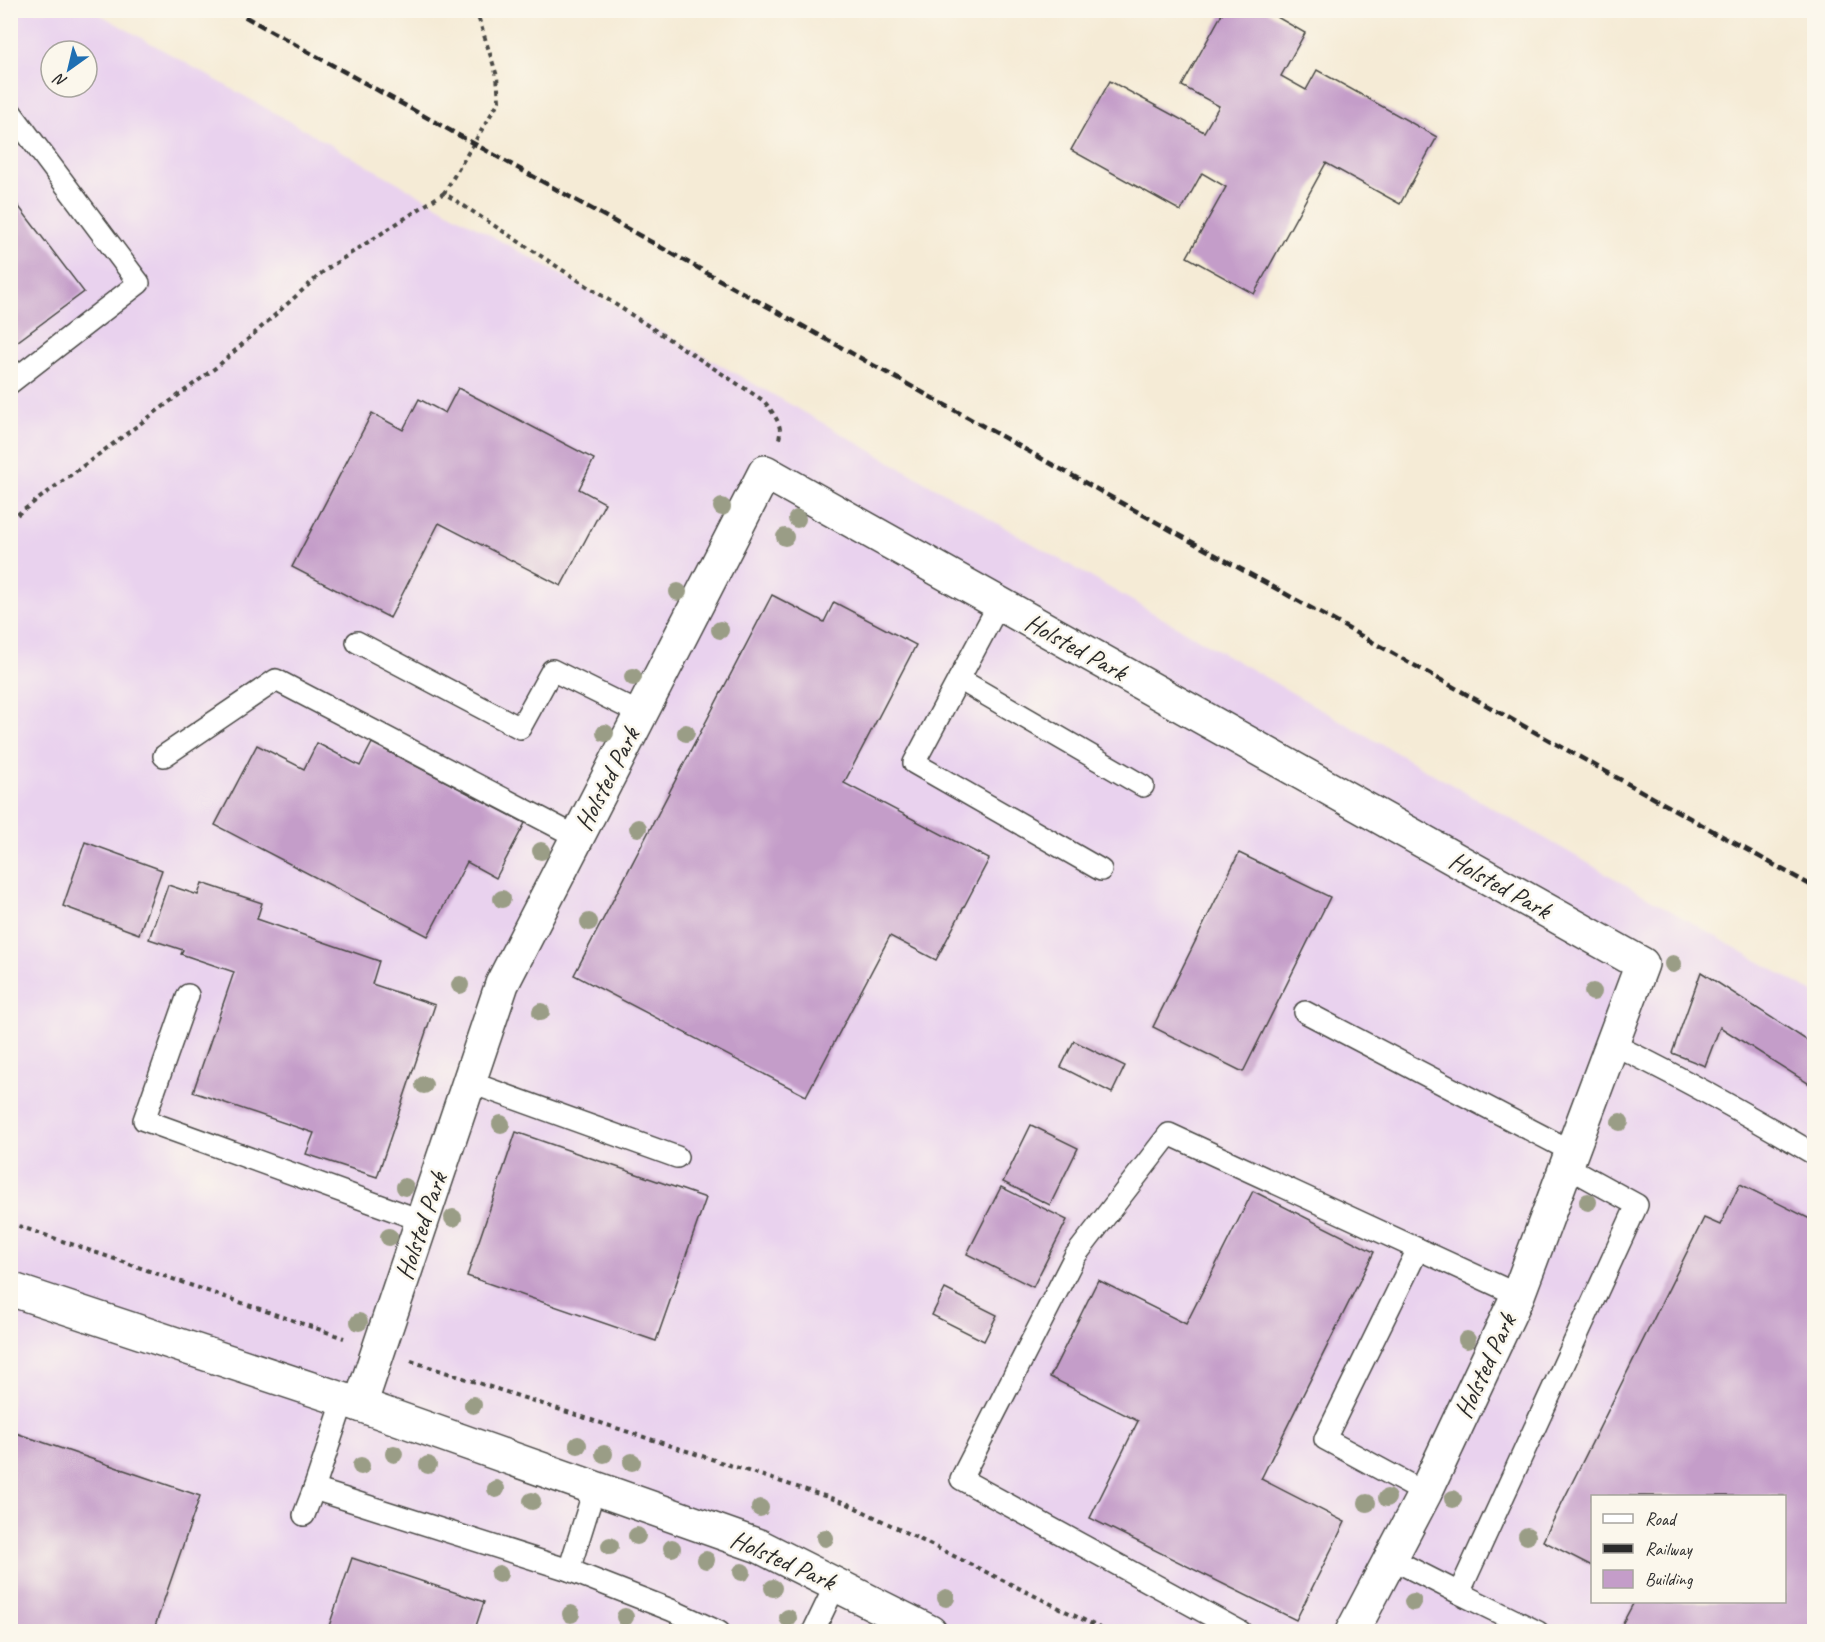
<svg xmlns="http://www.w3.org/2000/svg" width="1825" height="1642" viewBox="0 0 1825 1642" font-family="Caveat,sans-serif">
<style>
.built{fill:#e9d2ee;fill-rule:evenodd}
.building{fill:#c49dc9}
.lines{fill:none;stroke-linecap:round;stroke-linejoin:round}
.service-casing{stroke:#494845;stroke-width:24}
.minor-casing{stroke:#494845;stroke-width:36}
.path{stroke:#494845;stroke-width:4;stroke-dasharray:4.5 4.5;stroke-linecap:butt}
.service{stroke:#fff;stroke-width:21}
.minor{stroke:#fff;stroke-width:33}
.rail{stroke:#2b2b2b;stroke-width:4.5;stroke-dasharray:9 4.5;stroke-linecap:butt}
.tree{fill:#9a9d86}
.labels{text-anchor:middle;dominant-baseline:central;stroke-width:5;stroke-linejoin:round;paint-order:stroke}
.street-label{font-size:26px;fill:#2b2b2b;stroke:#fbf7ec}
</style>
<rect width="100%" height="100%" fill="#fbf7ec"/>
<filter id="ink" filterUnits="userSpaceOnUse"><feTurbulence type="fractalNoise" baseFrequency=".0167" numOctaves="2"/><feDisplacementMap in="SourceGraphic" scale="12" xChannelSelector="R" yChannelSelector="G"/><feConvolveMatrix kernelMatrix="1 2 1 2 8 2 1 2 1" color-interpolation-filters="sRGB"/></filter>
<filter id="wash" filterUnits="userSpaceOnUse"><feTurbulence type="fractalNoise" baseFrequency=".008" numOctaves="4" result="noise"/><feDisplacementMap in="SourceGraphic" scale="24" xChannelSelector="R" yChannelSelector="G"/><feGaussianBlur stdDeviation="1.35" result="paint"/><feColorMatrix in="noise" values="0 0 0 0 0 0 0 0 0 0 0 0 0 0 0 0 0 1.4 0 .05"/><feComposite in="paint" operator="in"/></filter>
<g filter="url(#wash)">
<rect width="100%" height="100%" fill="#f5ebd6"/>
<!-- built -->
<path class="built" d="M11,11H94L802,411L1814,993V1631L11,1632ZM51,51H87V87H51ZM1592,1496H1784V1602H1592Z"/>
<g id="blocks">
<!-- building -->
<g class="building">
<polygon points="1224,10 1265,10 1305,33 1281,76 1306,90 1317,70 1437,137 1400,204 1326,163 1254,294 1187,257 1226,187 1202,173 1181,211 1071,150 1110,81 1204,132 1219,106 1182,86"/>
<polygon points="10,195 84,292 10,347"/>
<polygon points="458,388 594,459 579,489 605,503 561,586 439,523 390,618 292,567 372,413 403,430 419,399 445,413"/>
<polygon points="772,595 824,622 834,602 916,645 844,783 989,859 936,960 890,936 806,1096 574,975"/>
<polygon points="317,743 360,766 372,743 525,823 496,878 467,862 428,936 215,825 257,745 304,769"/>
<polygon points="85,842 162,870 139,934 63,906"/>
<polygon points="1239,853 1330,897 1243,1072 1153,1027"/>
<polygon points="202,883 262,903 257,919 379,961 372,984 435,1005 377,1177 306,1154 314,1133 193,1092 234,972 181,954 183,950 149,939 168,885 198,895"/>
<polygon points="1701,972 1814,1045 1814,1087 1720,1027 1705,1066 1672,1053"/>
<polygon points="1074,1041 1125,1066 1112,1093 1061,1067"/>
<polygon points="1031,1125 1078,1148 1050,1205 1003,1182"/>
<polygon points="516,1132 706,1198 656,1341 467,1276"/>
<polygon points="1740,1184 1814,1221 1814,1632 1618,1632 1634,1602 1784,1602 1784,1496 1592,1496 1592,1566 1543,1541 1704,1218 1720,1225"/>
<polygon points="1001,1187 1067,1220 1033,1287 967,1254"/>
<polygon points="1253,1191 1374,1252 1261,1479 1345,1522 1296,1620 1090,1518 1138,1421 1050,1377 1098,1280 1186,1324"/>
<polygon points="945,1289 997,1315 984,1341 932,1315"/>
<polygon points="10,1431 200,1496 153,1632 10,1632"/>
<polygon points="352,1558 484,1602 474,1632 327,1632"/>
</g>
</g>
</g>
<g filter="url(#ink)">
<use href="#blocks" fill-opacity="0" stroke="#494845" stroke-width="1.5"/>
<g class="lines">
<!-- service casing -->
<g class="service-casing">
<g id="service">
<polyline points="10,111 139,283 10,383"/>
<polyline points="999,604 914,763 1101,870"/>
<polyline points="357,642 520,728 552,670 641,714"/>
<polyline points="959,679 1143,786"/>
<polyline points="164,756 276,680 577,837"/>
<polyline points="188,995 144,1120 423,1221"/>
<polyline points="1305,1012 1571,1151"/>
<path d="M1612,1044C1682,1077 1748,1115 1814,1154"/>
<polyline points="469,1082 677,1157"/>
<polyline points="1418,1249 1325,1439 1425,1493"/>
<polyline points="344,1399 314,1489 569,1570 671,1610 719,1632"/>
<polyline points="304,1515 314,1489"/>
<polyline points="1390,1558 1459,1593 1637,1205 1566,1166"/>
<polyline points="569,1570 595,1487"/>
<polyline points="1459,1593 1538,1632"/>
<polyline points="813,1632 836,1584"/>
<polyline points="1241,1632 961,1479 1075,1256 1169,1134 1518,1295"/>
</g>
</g>
<!-- minor casing -->
<g class="minor-casing">
<g id="minor">
<polyline points="10,1289 360,1405 759,1546 930,1632"/>
<polyline points="360,1405 502,984 765,472 1642,964 1518,1295 1425,1493 1352,1632"/>
</g>
</g>
<!-- path -->
<g class="path">
<path d="M476,10L497,76L499,101L444,193L764,401C773,413 785,426 778,441"/>
<polyline points="10,520 218,366 325,270 444,193"/>
<polyline points="10,1223 344,1338"/>
<polyline points="411,1361 846,1503 1108,1632"/>
</g>
<!-- service -->
<use href="#service" class="service"/>
<!-- minor -->
<use href="#minor" class="minor"/>
<!-- rail -->
<polyline class="rail" points="233,10 1814,887"/>
</g>
<!-- trees -->
<g class="tree">
<circle cx="722" cy="507" r="9"/>
<circle cx="797" cy="519" r="9"/>
<circle cx="785" cy="537" r="9"/>
<circle cx="678" cy="592" r="9"/>
<circle cx="720" cy="630" r="9"/>
<circle cx="633" cy="677" r="9"/>
<circle cx="605" cy="733" r="9"/>
<circle cx="686" cy="733" r="9"/>
<circle cx="638" cy="828" r="9"/>
<circle cx="541" cy="851" r="9"/>
<circle cx="502" cy="899" r="9"/>
<circle cx="589" cy="922" r="9"/>
<circle cx="1673" cy="964" r="9"/>
<circle cx="460" cy="985" r="9"/>
<circle cx="1593" cy="992" r="9"/>
<circle cx="541" cy="1012" r="9"/>
<circle cx="424" cy="1085" r="9"/>
<circle cx="1620" cy="1122" r="9"/>
<circle cx="501" cy="1124" r="9"/>
<circle cx="405" cy="1187" r="9"/>
<circle cx="1588" cy="1202" r="9"/>
<circle cx="453" cy="1218" r="9"/>
<circle cx="389" cy="1237" r="9"/>
<circle cx="359" cy="1322" r="9"/>
<circle cx="1467" cy="1340" r="9"/>
<circle cx="473" cy="1405" r="9"/>
<circle cx="578" cy="1445" r="9"/>
<circle cx="394" cy="1454" r="9"/>
<circle cx="604" cy="1454" r="9"/>
<circle cx="632" cy="1462" r="9"/>
<circle cx="428" cy="1465" r="9"/>
<circle cx="361" cy="1466" r="9"/>
<circle cx="496" cy="1489" r="9"/>
<circle cx="1387" cy="1498" r="9"/>
<circle cx="1453" cy="1499" r="9"/>
<circle cx="532" cy="1501" r="9"/>
<circle cx="1367" cy="1503" r="9"/>
<circle cx="760" cy="1508" r="9"/>
<circle cx="637" cy="1536" r="9"/>
<circle cx="1527" cy="1536" r="9"/>
<circle cx="825" cy="1538" r="9"/>
<circle cx="610" cy="1546" r="9"/>
<circle cx="672" cy="1548" r="9"/>
<circle cx="706" cy="1560" r="9"/>
<circle cx="742" cy="1572" r="9"/>
<circle cx="499" cy="1574" r="9"/>
<circle cx="773" cy="1588" r="9"/>
<circle cx="946" cy="1598" r="9"/>
<circle cx="1413" cy="1602" r="9"/>
<circle cx="571" cy="1614" r="9"/>
<circle cx="625" cy="1617" r="9"/>
<circle cx="788" cy="1618" r="9"/>
</g>
</g>
<g class="labels">
<!-- street labels -->
<g class="street-label">
<text transform="translate(1076 647) rotate(29)">Holsted Park</text>
<text transform="translate(607 779) rotate(-63)">Holsted Park</text>
<text transform="translate(1500 885) rotate(29)">Holsted Park</text>
<text transform="translate(421 1226) rotate(-71)">Holsted Park</text>
<text transform="translate(1485 1366) rotate(-65)">Holsted Park</text>
<text transform="translate(783 1560) rotate(24)">Holsted Park</text>
</g>
</g>
<!-- margin -->
<rect width="1825" height="1642" fill="none" stroke="#fbf7ec" stroke-width="36"/>
<!-- legend -->
<rect x="1591" y="1495" width="195" height="108" fill="#fbf7ec" stroke="#a8a59f" stroke-width="1.5"/>
<rect x="1603" y="1514" width="30" height="9" fill="#ffffff" stroke="#a8a59f" stroke-width="1.5"/>
<text x="1645" y="1525" font-size="18" fill="#2b2b2b">Road</text>
<rect x="1603" y="1544" width="30" height="9" fill="#2b2b2b" stroke="#a8a59f" stroke-width="1.5"/>
<text x="1645" y="1555" font-size="18" fill="#2b2b2b">Railway</text>
<rect x="1603" y="1570" width="30" height="18" fill="#c49dc9" stroke="#a8a59f" stroke-width="1.5"/>
<text x="1645" y="1585" font-size="18" fill="#2b2b2b">Building</text>
<!-- north arrow -->
<g transform="translate(69 69) rotate(214)"><circle r="28" fill="#fbf7ec" stroke="#a8a59f" stroke-width="1.5"/>
<path d="M0-4.5L10 22L0 15L-10 22Z" fill="#1f6fb2"/>
<text y="-9" font-size="16" font-weight="bold" text-anchor="middle" fill="#2b2b2b">N</text>
</g>
</svg>
